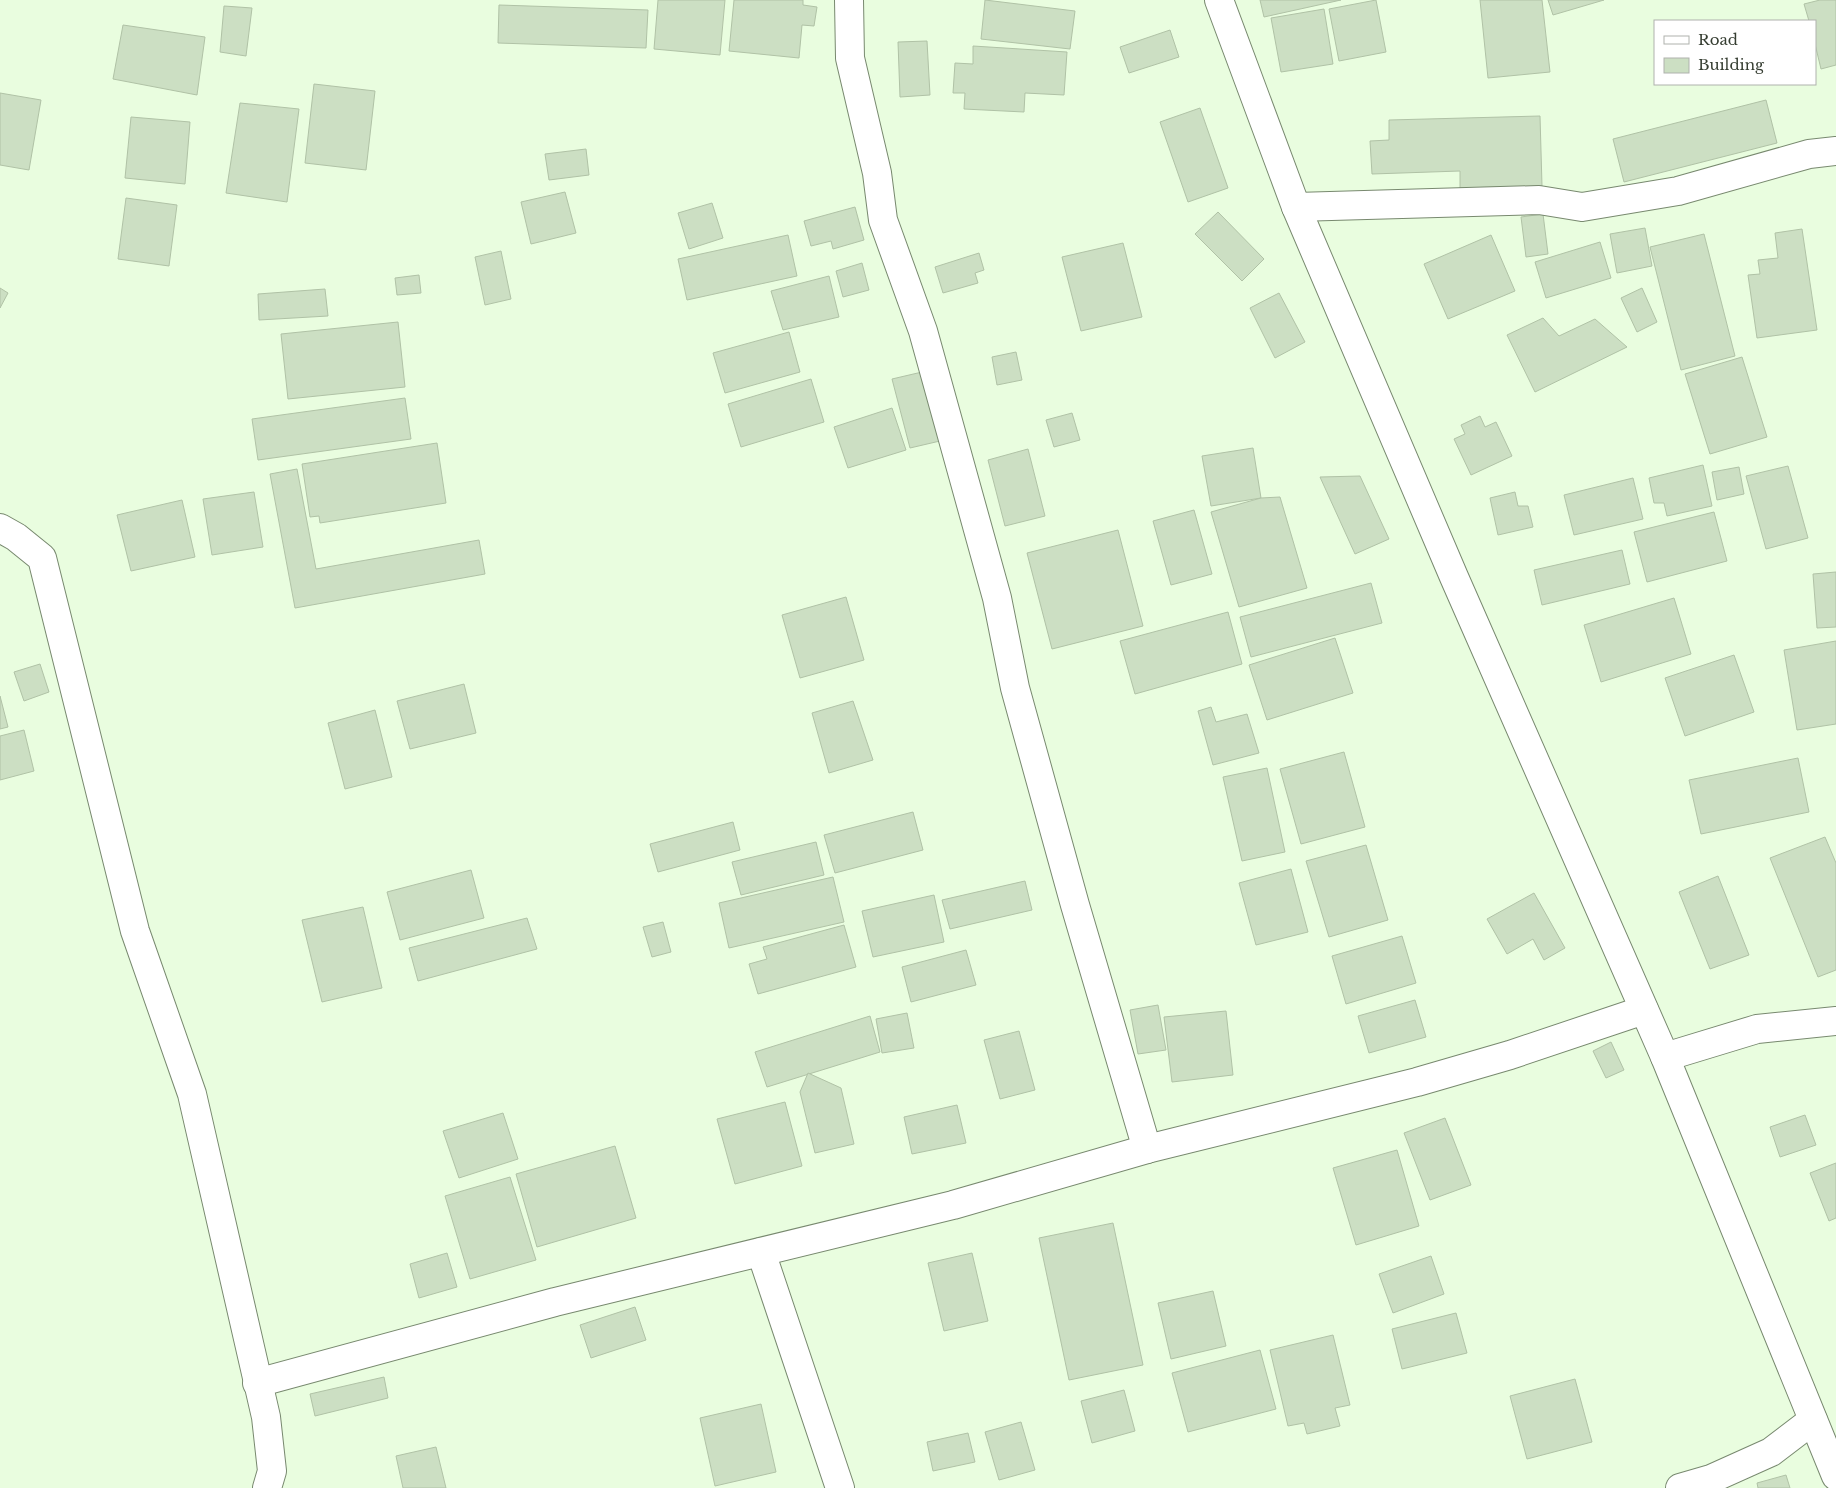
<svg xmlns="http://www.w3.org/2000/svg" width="1836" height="1488" viewBox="0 0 1836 1488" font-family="'Libre Baskerville',serif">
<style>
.building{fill:#ccdfc3;stroke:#b0c2a6}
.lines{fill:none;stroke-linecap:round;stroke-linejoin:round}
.street-casing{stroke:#78896f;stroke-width:30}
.street{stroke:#fff;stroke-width:28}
</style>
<rect width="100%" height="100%" fill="#e9fddf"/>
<!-- building -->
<g class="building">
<polygon points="658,0 725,0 720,55 654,49"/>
<polygon points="734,0 803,0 803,5 817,7 814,26 802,25 799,58 729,51"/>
<polygon points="985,0 1075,11 1070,49 981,39"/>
<polygon points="1260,0 1341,0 1264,17"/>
<polygon points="1376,0 1386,52 1339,61 1329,9"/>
<polygon points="1480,0 1542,0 1550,72 1488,78"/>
<polygon points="1548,0 1604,0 1553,15"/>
<polygon points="1820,0 1836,0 1836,65 1821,69 1815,44 1815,21 1809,21 1804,4"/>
<polygon points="499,5 648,10 646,48 498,43"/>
<polygon points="224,6 252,8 246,56 220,52"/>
<polygon points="1324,9 1333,64 1281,72 1271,18"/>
<polygon points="123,25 205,37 197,95 113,79"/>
<polygon points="1170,30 1179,57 1129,73 1120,47"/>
<polygon points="927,41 930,95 900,97 898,42"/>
<polygon points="973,46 1067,52 1064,95 1025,93 1024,112 964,109 965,93 953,93 955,63 973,64"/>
<polygon points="314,84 375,91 366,170 305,163"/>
<polygon points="0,93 41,100 29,170 0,165"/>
<polygon points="1766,100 1777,143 1624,182 1613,139"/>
<polygon points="240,103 299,109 287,202 226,193"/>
<polygon points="1200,108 1228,188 1188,202 1160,122"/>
<polygon points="1540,116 1542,186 1460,188 1460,171 1372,174 1370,141 1389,140 1389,120"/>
<polygon points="131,117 190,122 185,184 125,178"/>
<polygon points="586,149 589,175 549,180 545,154"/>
<polygon points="565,192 576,233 531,244 521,202"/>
<polygon points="126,198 177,205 169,266 118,259"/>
<polygon points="712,203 723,238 689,249 678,213"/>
<polygon points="855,207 864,240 833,249 831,241 811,246 804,221"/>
<polygon points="1218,212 1264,259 1242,281 1195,234"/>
<polygon points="1543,214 1548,254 1526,257 1521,217"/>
<polygon points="1645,228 1652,266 1617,273 1610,234"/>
<polygon points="1802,229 1817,330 1757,338 1748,275 1760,274 1758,260 1778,258 1775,233"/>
<polygon points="1704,234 1735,356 1681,370 1650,247"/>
<polygon points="788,235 797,276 687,300 678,259"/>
<polygon points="1491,235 1515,291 1448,319 1424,264"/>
<polygon points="1600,242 1611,278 1546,298 1535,262"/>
<polygon points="1123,243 1142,317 1081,331 1062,257"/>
<polygon points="501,251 511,299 485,305 475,257"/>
<polygon points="979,253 984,270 975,273 978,283 943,293 935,267"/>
<polygon points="862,263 869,290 843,297 836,271"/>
<polygon points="419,275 421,293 397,295 395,278"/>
<polygon points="829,276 839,317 783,330 771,291"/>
<polygon points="0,288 8,293 0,308"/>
<polygon points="1642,288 1657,322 1637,332 1621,298"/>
<polygon points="325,289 328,316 259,320 258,294"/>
<polygon points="1279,293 1305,342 1275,358 1250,308"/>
<polygon points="1543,318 1559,336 1595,319 1627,347 1535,392 1507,335"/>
<polygon points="398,322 405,387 288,399 281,334"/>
<polygon points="789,332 800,372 725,393 713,353"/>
<polygon points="1016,352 1022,380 997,385 992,357"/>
<polygon points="1742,357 1767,437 1710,454 1685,374"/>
<polygon points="922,372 940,441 910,448 892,379"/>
<polygon points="811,379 824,422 741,447 728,404"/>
<polygon points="405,398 411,439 258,460 252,419"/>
<polygon points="892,408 906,450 848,468 834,427"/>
<polygon points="1072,413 1080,440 1054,447 1046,420"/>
<polygon points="1480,416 1485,427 1496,422 1512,456 1471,475 1454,439 1465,434 1461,425"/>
<polygon points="437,443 446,503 320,523 319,516 310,517 302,464"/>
<polygon points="1253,448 1261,498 1211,506 1202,456"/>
<polygon points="1028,449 1045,516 1005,526 988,460"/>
<polygon points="1703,465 1712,506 1667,516 1664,503 1654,503 1649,478"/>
<polygon points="1788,466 1808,538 1766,549 1746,476"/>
<polygon points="1739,467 1744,494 1717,500 1712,472"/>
<polygon points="297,469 316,569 479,540 485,574 295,608 270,474"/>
<polygon points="1360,476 1389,539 1355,554 1320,477"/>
<polygon points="1633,478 1643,519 1574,535 1564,495"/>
<polygon points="254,492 263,547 212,555 203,499"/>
<polygon points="1515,492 1518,506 1528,506 1533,527 1498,535 1490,498"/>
<polygon points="1280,497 1307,588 1239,607 1211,512 1261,498"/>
<polygon points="182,500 195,557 131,571 117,515"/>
<polygon points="1194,510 1212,574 1171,585 1153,521"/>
<polygon points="1714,512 1727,561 1647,582 1634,532"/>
<polygon points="1118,530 1143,626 1052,649 1027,553"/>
<polygon points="1622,550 1630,584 1542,605 1534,570"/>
<polygon points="1836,572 1836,627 1817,628 1813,574"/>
<polygon points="1371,583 1382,623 1251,657 1240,617"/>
<polygon points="846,597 864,660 800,678 782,615"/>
<polygon points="1674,598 1691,654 1601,682 1584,625"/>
<polygon points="1228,612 1242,664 1135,694 1120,641"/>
<polygon points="1335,638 1353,693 1267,720 1249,665"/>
<polygon points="1836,641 1836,724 1797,730 1784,650"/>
<polygon points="1734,655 1754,712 1685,736 1665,678"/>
<polygon points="40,664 49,692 24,701 14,672"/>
<polygon points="464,684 476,733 410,749 397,701"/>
<polygon points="0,696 8,727 0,729"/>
<polygon points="853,701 873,760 829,773 812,713"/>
<polygon points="1211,707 1216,722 1247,714 1259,753 1213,765 1198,711"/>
<polygon points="375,710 392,777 345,789 328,723"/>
<polygon points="24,730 34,771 0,780 0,736"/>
<polygon points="1344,752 1365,827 1301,844 1280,769"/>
<polygon points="1798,758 1809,812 1701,834 1689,780"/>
<polygon points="1267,768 1285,852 1242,861 1223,777"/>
<polygon points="913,812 923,850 835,873 824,835"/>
<polygon points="733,822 740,850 658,872 650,844"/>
<polygon points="1825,837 1836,863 1836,970 1818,977 1770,858"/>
<polygon points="816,842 824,875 741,895 732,862"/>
<polygon points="1366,845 1388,920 1329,937 1306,861"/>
<polygon points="1291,869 1308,932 1256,945 1239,883"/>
<polygon points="471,870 484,918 400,940 387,892"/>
<polygon points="1718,876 1749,955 1710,969 1679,892"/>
<polygon points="833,877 844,922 729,948 719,903"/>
<polygon points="1025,881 1032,910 950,929 942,900"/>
<polygon points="1534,893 1565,948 1544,960 1533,939 1507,954 1487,919"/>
<polygon points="934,895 944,942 873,957 862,911"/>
<polygon points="363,907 382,988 322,1002 302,920"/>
<polygon points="527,918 537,949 418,981 409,948"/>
<polygon points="663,922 671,952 652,957 643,927"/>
<polygon points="844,925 856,967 758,994 749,964 767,959 763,947"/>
<polygon points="1402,936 1416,983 1346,1004 1332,956"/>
<polygon points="966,950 976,985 911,1002 902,967"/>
<polygon points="1415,1000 1426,1037 1369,1053 1358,1016"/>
<polygon points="1158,1005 1166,1050 1138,1054 1130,1010"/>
<polygon points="1226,1011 1233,1075 1172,1082 1164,1017"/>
<polygon points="907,1013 914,1048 882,1053 876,1019"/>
<polygon points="870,1016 880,1052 767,1087 755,1052"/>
<polygon points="1019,1031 1035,1090 1000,1099 984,1040"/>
<polygon points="1611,1042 1624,1070 1606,1078 1593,1051"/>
<polygon points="808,1073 841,1088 854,1144 815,1153 800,1092"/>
<polygon points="785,1102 802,1166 735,1184 717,1119"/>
<polygon points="957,1105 966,1143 912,1154 904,1117"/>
<polygon points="503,1113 518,1159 459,1178 443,1131"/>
<polygon points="1805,1115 1816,1145 1780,1157 1770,1127"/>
<polygon points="1445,1118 1471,1185 1430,1200 1404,1133"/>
<polygon points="615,1146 636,1218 537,1247 516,1174"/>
<polygon points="1397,1150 1419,1226 1356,1245 1333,1168"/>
<polygon points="1836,1163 1836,1218 1829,1221 1810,1173"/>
<polygon points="510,1177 536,1260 470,1279 445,1196"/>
<polygon points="1113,1223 1143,1365 1069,1380 1039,1238"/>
<polygon points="447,1253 457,1287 419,1298 410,1264"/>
<polygon points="972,1253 988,1321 944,1331 928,1263"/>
<polygon points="1431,1256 1444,1294 1393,1313 1379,1274"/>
<polygon points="1213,1291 1226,1346 1171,1359 1158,1303"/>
<polygon points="635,1307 646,1340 591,1358 580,1325"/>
<polygon points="1456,1313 1467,1353 1402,1369 1392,1329"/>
<polygon points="1333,1335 1350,1405 1335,1408 1340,1426 1307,1434 1304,1423 1288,1426 1270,1350"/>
<polygon points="1260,1350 1276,1409 1188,1432 1172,1373"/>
<polygon points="384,1377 388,1398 315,1416 310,1394"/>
<polygon points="1575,1379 1592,1442 1527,1459 1510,1396"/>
<polygon points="1124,1390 1135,1431 1092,1443 1081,1401"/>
<polygon points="761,1404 776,1472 715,1486 700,1418"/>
<polygon points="1021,1422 1035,1470 999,1480 985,1432"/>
<polygon points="968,1433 975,1462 933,1471 927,1442"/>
<polygon points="436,1447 446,1488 403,1488 396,1456"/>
<polygon points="1786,1475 1790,1488 1758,1488 1757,1483"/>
</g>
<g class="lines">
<!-- street casing -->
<g class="street-casing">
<g id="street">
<polyline points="849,0 850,58 877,173 883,220 923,331 997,598 1015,688 1075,905 1147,1149"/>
<polyline points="1219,0 1296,207 1454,577 1665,1057 1836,1476"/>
<polyline points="1296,207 1539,200 1582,207 1678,191 1809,154 1836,151"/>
<polyline points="0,528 16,537 42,558 135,931 192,1094 266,1417 272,1471 267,1488"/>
<polyline points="1665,1057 1757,1029 1836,1021"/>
<polyline points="761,1252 840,1488"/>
<polyline points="257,1383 555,1302 953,1205 1147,1149 1417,1082 1510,1055 1644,1010"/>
<polyline points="1680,1488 1711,1479 1771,1452 1813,1420"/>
</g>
</g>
<!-- street -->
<use href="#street" class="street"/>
</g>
<!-- legend -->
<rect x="1654" y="20" width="162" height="65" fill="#ffffff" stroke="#afb2ad"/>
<rect x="1664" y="36" width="25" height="8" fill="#ffffff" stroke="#afb2ad"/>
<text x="1698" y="45" font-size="15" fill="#363e32">Road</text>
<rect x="1664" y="58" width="25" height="15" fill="#ccdfc3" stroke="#afb2ad"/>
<text x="1698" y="70" font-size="15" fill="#363e32">Building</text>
</svg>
